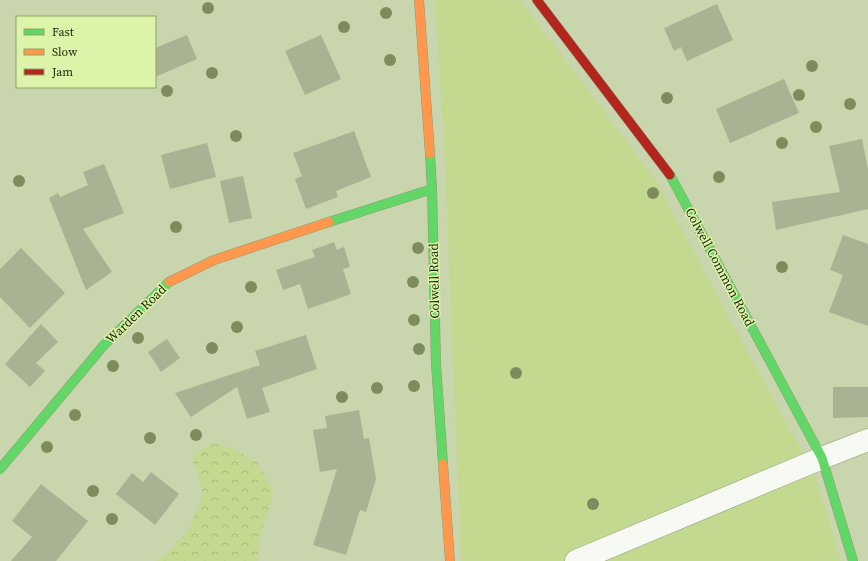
<svg xmlns="http://www.w3.org/2000/svg" width="868" height="561" viewBox="0 0 868 561" font-family="'Source Serif 4',serif">
<style>
.grass{fill:#c3d990}
.forest{fill:url(#forest-crowns)}
.building{fill:#a9b292}
.lines{fill:none;stroke-linecap:round;stroke-linejoin:round}
.street-casing{stroke:#909a7a;stroke-width:23}
.fast-casing{stroke:#909a7a;stroke-width:10}
.slow-casing{stroke:#909a7a;stroke-width:10}
.jam-casing{stroke:#909a7a;stroke-width:10}
.street{stroke:#f7f9f3;stroke-width:22}
.fast{stroke:#63d668;stroke-width:9}
.slow{stroke:#ff974d;stroke-width:9}
.jam{stroke:#b3261e;stroke-width:9}
.tree{fill:#7e8c5d}
.labels{text-anchor:middle;dominant-baseline:central;stroke-width:3;stroke-linejoin:round;paint-order:stroke}
.street-label{font-size:13px;fill:#1d2507;stroke:#dcf4a9}
</style>
<defs>
<pattern id="forest-crowns" width="20" height="18" patternUnits="userSpaceOnUse"><rect width="20" height="18" fill="#c3d990"/><path d="M2 6a3 3 0 1 1 6 0M12 15a3 3 0 1 1 6 0" fill="none" stroke="#a7ba7b"/></pattern>
</defs>
<rect width="100%" height="100%" fill="#c9d6ad"/>
<!-- grass -->
<polygon class="grass" points="435,0 520,0 654,178 816,478 841,561 461,561 445,160"/>
<!-- forest -->
<polygon class="forest" points="212,443 231,448 257,462 274,492 260,537 258,560 257,561 156,561 169,551 190,527 203,494 192,457"/>
<!-- building -->
<g class="building">
<polygon points="717,4 733,40 687,61 681,47 674,51 664,28"/>
<polygon points="187,35 197,59 155,77 155,48"/>
<polygon points="321,35 341,79 305,95 285,51"/>
<polygon points="784,79 799,113 730,143 716,109"/>
<polygon points="354,131 371,177 336,191 338,197 306,209 295,179 302,176 293,153"/>
<polygon points="862,139 868,169 868,209 776,230 772,202 840,192 829,146"/>
<polygon points="207,143 216,177 170,189 161,155"/>
<polygon points="104,164 124,213 83,229 112,272 86,290 49,198 58,193 60,197 88,185 83,172"/>
<polygon points="243,176 252,218 229,223 220,181"/>
<polygon points="843,235 868,244 868,326 829,312 843,275 830,270"/>
<polygon points="334,242 337,250 344,247 350,267 343,269 351,294 308,309 300,284 283,290 276,270 315,257 312,250"/>
<polygon points="21,248 65,293 30,328 0,297 0,269"/>
<polygon points="41,324 58,342 36,363 45,371 30,387 5,364"/>
<polygon points="306,335 317,369 262,388 270,412 247,419 237,387 191,417 175,393 260,365 255,351"/>
<polygon points="167,339 180,358 161,372 148,352"/>
<polygon points="833,387 868,387 868,417 833,418"/>
<polygon points="359,410 364,439 369,438 376,479 366,512 360,510 346,555 313,545 337,469 320,472 313,430 327,428 325,416"/>
<polygon points="151,472 179,494 155,525 116,494 132,473 143,482"/>
<polygon points="41,484 88,521 56,561 11,561 32,537 12,521"/>
</g>
<g class="lines">
<!-- street casing -->
<g class="street-casing">
<polyline id="street" points="576,561 822,458 868,440"/>
</g>
<!-- fast casing -->
<g class="fast-casing">
<g id="fast">
<polyline points="430,154 432,189 436,364 443,464"/>
<polyline points="670,175 822,458 853,561"/>
<polyline points="329,222 432,189"/>
<polyline points="0,469 104,345 169,282"/>
</g>
</g>
<!-- slow casing -->
<g class="slow-casing">
<g id="slow">
<polyline points="419,0 430,154"/>
<polyline points="169,282 214,260 329,222"/>
<polyline points="443,464 450,561"/>
</g>
</g>
<!-- jam casing -->
<g class="jam-casing">
<polyline id="jam" points="537,0 670,175"/>
</g>
<!-- street -->
<use href="#street" class="street"/>
<!-- fast -->
<use href="#fast" class="fast"/>
<!-- slow -->
<use href="#slow" class="slow"/>
<!-- jam -->
<use href="#jam" class="jam"/>
</g>
<!-- trees -->
<g class="tree">
<circle cx="208" cy="8" r="6"/>
<circle cx="386" cy="13" r="6"/>
<circle cx="344" cy="27" r="6"/>
<circle cx="390" cy="60" r="6"/>
<circle cx="812" cy="66" r="6"/>
<circle cx="212" cy="73" r="6"/>
<circle cx="167" cy="91" r="6"/>
<circle cx="799" cy="95" r="6"/>
<circle cx="667" cy="98" r="6"/>
<circle cx="850" cy="104" r="6"/>
<circle cx="816" cy="127" r="6"/>
<circle cx="236" cy="136" r="6"/>
<circle cx="782" cy="143" r="6"/>
<circle cx="719" cy="177" r="6"/>
<circle cx="19" cy="181" r="6"/>
<circle cx="653" cy="193" r="6"/>
<circle cx="176" cy="227" r="6"/>
<circle cx="418" cy="248" r="6"/>
<circle cx="782" cy="267" r="6"/>
<circle cx="413" cy="282" r="6"/>
<circle cx="251" cy="287" r="6"/>
<circle cx="414" cy="320" r="6"/>
<circle cx="237" cy="327" r="6"/>
<circle cx="138" cy="338" r="6"/>
<circle cx="212" cy="348" r="6"/>
<circle cx="419" cy="349" r="6"/>
<circle cx="113" cy="366" r="6"/>
<circle cx="516" cy="373" r="6"/>
<circle cx="414" cy="386" r="6"/>
<circle cx="377" cy="388" r="6"/>
<circle cx="342" cy="397" r="6"/>
<circle cx="75" cy="415" r="6"/>
<circle cx="196" cy="435" r="6"/>
<circle cx="150" cy="438" r="6"/>
<circle cx="47" cy="447" r="6"/>
<circle cx="93" cy="491" r="6"/>
<circle cx="593" cy="504" r="6"/>
<circle cx="112" cy="519" r="6"/>
</g>
<g class="labels">
<!-- street labels -->
<g class="street-label">
<text transform="translate(720 267) rotate(62)">Colwell Common Road</text>
<text transform="translate(434 281) rotate(-91)">Colwell Road</text>
<text transform="translate(136 314) rotate(-44)">Warden Road</text>
</g>
</g>
<!-- legend -->
<rect x="16" y="16" width="140" height="72" fill="#dcf4a9" stroke="#90a168"/>
<rect x="24" y="29" width="20" height="6" fill="#63d668" stroke="#90a168"/>
<text x="52" y="36" font-size="12" fill="#1d2507">Fast</text>
<rect x="24" y="49" width="20" height="6" fill="#ff974d" stroke="#90a168"/>
<text x="52" y="56" font-size="12" fill="#1d2507">Slow</text>
<rect x="24" y="69" width="20" height="6" fill="#b3261e" stroke="#90a168"/>
<text x="52" y="76" font-size="12" fill="#1d2507">Jam</text>
</svg>
